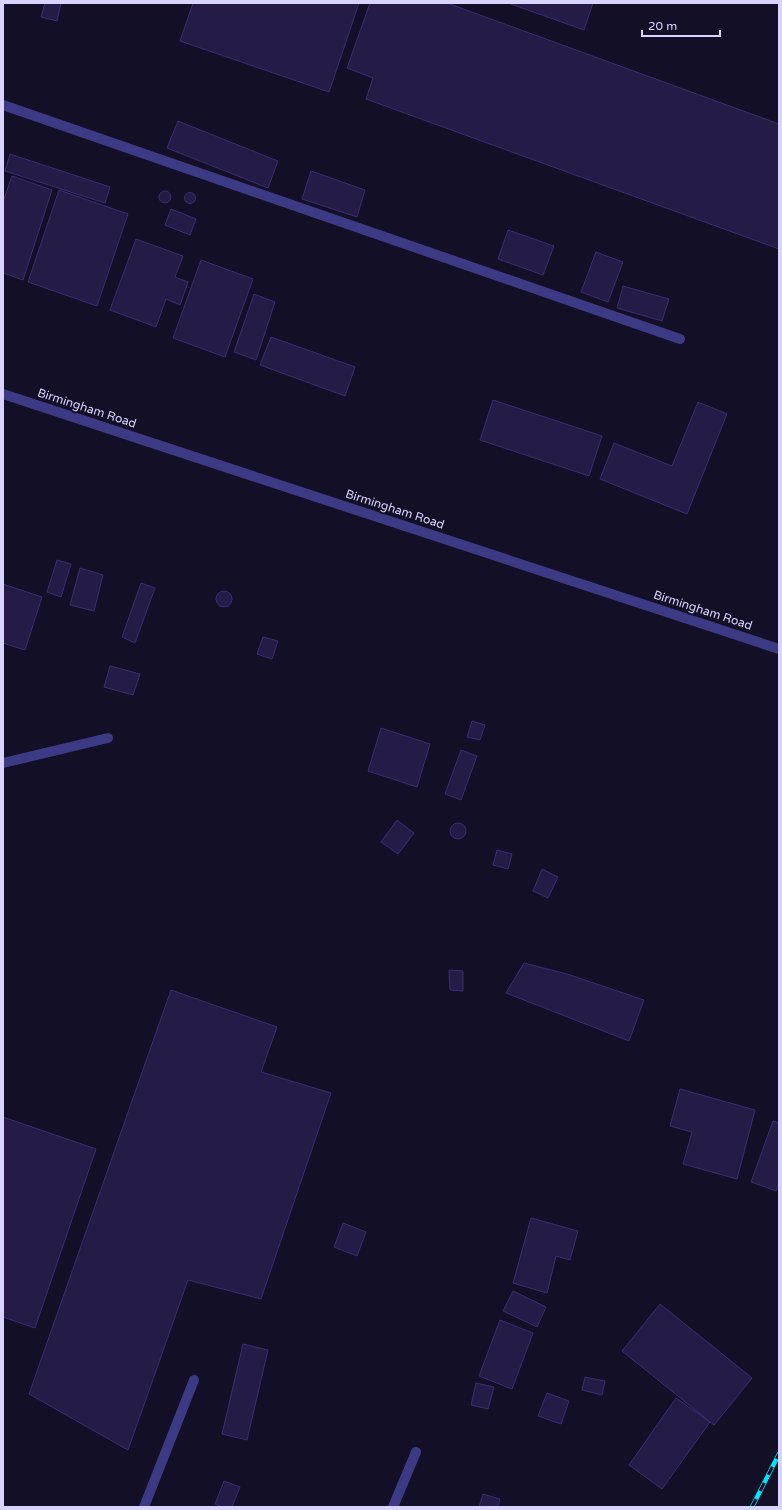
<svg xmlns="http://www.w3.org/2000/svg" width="782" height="1510" viewBox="0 0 782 1510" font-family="'Varela Round',sans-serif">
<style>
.building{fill:#241b47;stroke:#3b2d73}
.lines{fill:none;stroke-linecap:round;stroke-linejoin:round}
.service{stroke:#3d3a85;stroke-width:10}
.tertiary{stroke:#3d3a85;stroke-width:10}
.rail-casing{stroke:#00e5ff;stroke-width:4.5}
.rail{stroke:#130f26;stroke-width:3;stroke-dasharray:9;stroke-linecap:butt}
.labels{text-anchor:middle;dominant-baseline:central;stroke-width:4;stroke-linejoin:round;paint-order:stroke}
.street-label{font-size:12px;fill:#d9d4ff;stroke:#130f26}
</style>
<rect width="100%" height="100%" fill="#130f26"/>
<!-- building -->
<g class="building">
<polygon points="45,3 61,3 57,21 41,17"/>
<polygon points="193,3 359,3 329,92 180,41"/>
<polygon points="370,3 447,3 779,124 779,249 366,99 373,78 347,68"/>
<polygon points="508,3 593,3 584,30"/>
<polygon points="178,121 278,161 268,188 167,148"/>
<polygon points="10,154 110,187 105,203 5,171"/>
<polygon points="311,171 365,190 357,217 302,199"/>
<polygon points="12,176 52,190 23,280 3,273 3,202"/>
<polygon points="59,190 128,214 97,306 28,282"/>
<circle cx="165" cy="197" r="6"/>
<circle cx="190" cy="198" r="5.5"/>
<polygon points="171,209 196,219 190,235 165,225"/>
<polygon points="508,230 554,246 543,275 498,259"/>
<polygon points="136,239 183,256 175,277 188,282 180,305 166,299 156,327 110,310"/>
<polygon points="596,252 623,262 608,302 581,292"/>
<polygon points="201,260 253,279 225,357 173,338"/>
<polygon points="623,286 669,299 662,321 617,308"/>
<polygon points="254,294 275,302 256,360 234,352"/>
<polygon points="271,337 355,367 345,396 260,365"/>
<polygon points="493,400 602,436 589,476 480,440"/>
<polygon points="698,402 727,414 687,514 600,479 614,443 672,466"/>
<polygon points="57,560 71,564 61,597 47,592"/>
<polygon points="80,568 103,575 94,611 70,605"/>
<polygon points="141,583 155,588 135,643 122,637"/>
<polygon points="3,584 42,597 25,650 3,643"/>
<circle cx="224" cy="599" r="8"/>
<polygon points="263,637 278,641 272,659 257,654"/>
<polygon points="110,666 140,674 133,695 104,687"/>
<polygon points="472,721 485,725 480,740 467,737"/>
<polygon points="381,728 430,744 417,787 368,771"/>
<polygon points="461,750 477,756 461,800 445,794"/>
<polygon points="397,820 414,833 398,854 381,842"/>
<circle cx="458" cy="831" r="8"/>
<polygon points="497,850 512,854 508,869 493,865"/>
<polygon points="542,869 558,877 548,898 533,891"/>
<polygon points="524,963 567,974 644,1000 629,1041 506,993"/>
<polygon points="449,970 463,971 463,991 450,990"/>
<polygon points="171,990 277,1027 261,1072 331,1093 261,1299 188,1280 128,1450 29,1394"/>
<polygon points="680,1089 755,1110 737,1179 683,1164 692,1132 670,1126"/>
<polygon points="3,1117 96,1149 35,1328 3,1317"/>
<polygon points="773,1121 779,1123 779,1183 776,1191 751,1182"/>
<polygon points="531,1218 578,1231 570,1260 556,1256 547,1293 513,1283"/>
<polygon points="343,1223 366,1232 357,1256 334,1247"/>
<polygon points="513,1291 546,1307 537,1327 503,1311"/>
<polygon points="660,1304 752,1378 714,1425 622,1351"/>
<polygon points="500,1320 533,1333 512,1389 479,1376"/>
<polygon points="243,1344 268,1350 247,1440 222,1434"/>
<polygon points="585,1377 605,1381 602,1395 582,1390"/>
<polygon points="476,1383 494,1387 488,1409 471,1405"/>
<polygon points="547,1393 569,1401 561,1424 538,1416"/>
<polygon points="676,1398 710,1422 662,1489 629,1465"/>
<polygon points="224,1481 240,1487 232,1507 222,1507 215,1504"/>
<polygon points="483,1494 500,1499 498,1507 479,1507"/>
</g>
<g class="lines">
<!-- service -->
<g class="service">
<polyline points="3,105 680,339"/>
<polyline points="3,763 108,738"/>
<polyline points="144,1507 194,1380"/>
<polyline points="393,1507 416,1452"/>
</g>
<!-- tertiary -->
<polyline class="tertiary" points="3,394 779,649"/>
<!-- rail casing -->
<g class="rail-casing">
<polyline id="rail" points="752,1507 779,1454"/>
</g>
<!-- rail -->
<use href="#rail" class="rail"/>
</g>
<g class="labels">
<!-- street labels -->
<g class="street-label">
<text transform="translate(87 408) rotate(18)">Birmingham Road</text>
<text transform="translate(395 509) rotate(18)">Birmingham Road</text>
<text transform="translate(703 610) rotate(18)">Birmingham Road</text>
</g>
</g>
<!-- border -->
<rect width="782" height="1510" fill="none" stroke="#d9d4ff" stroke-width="8"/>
<!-- scale -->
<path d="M642 30v6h78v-6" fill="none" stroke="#d9d4ff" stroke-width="2"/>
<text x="648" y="30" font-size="12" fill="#d9d4ff" stroke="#130f26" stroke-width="3" paint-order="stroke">20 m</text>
</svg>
